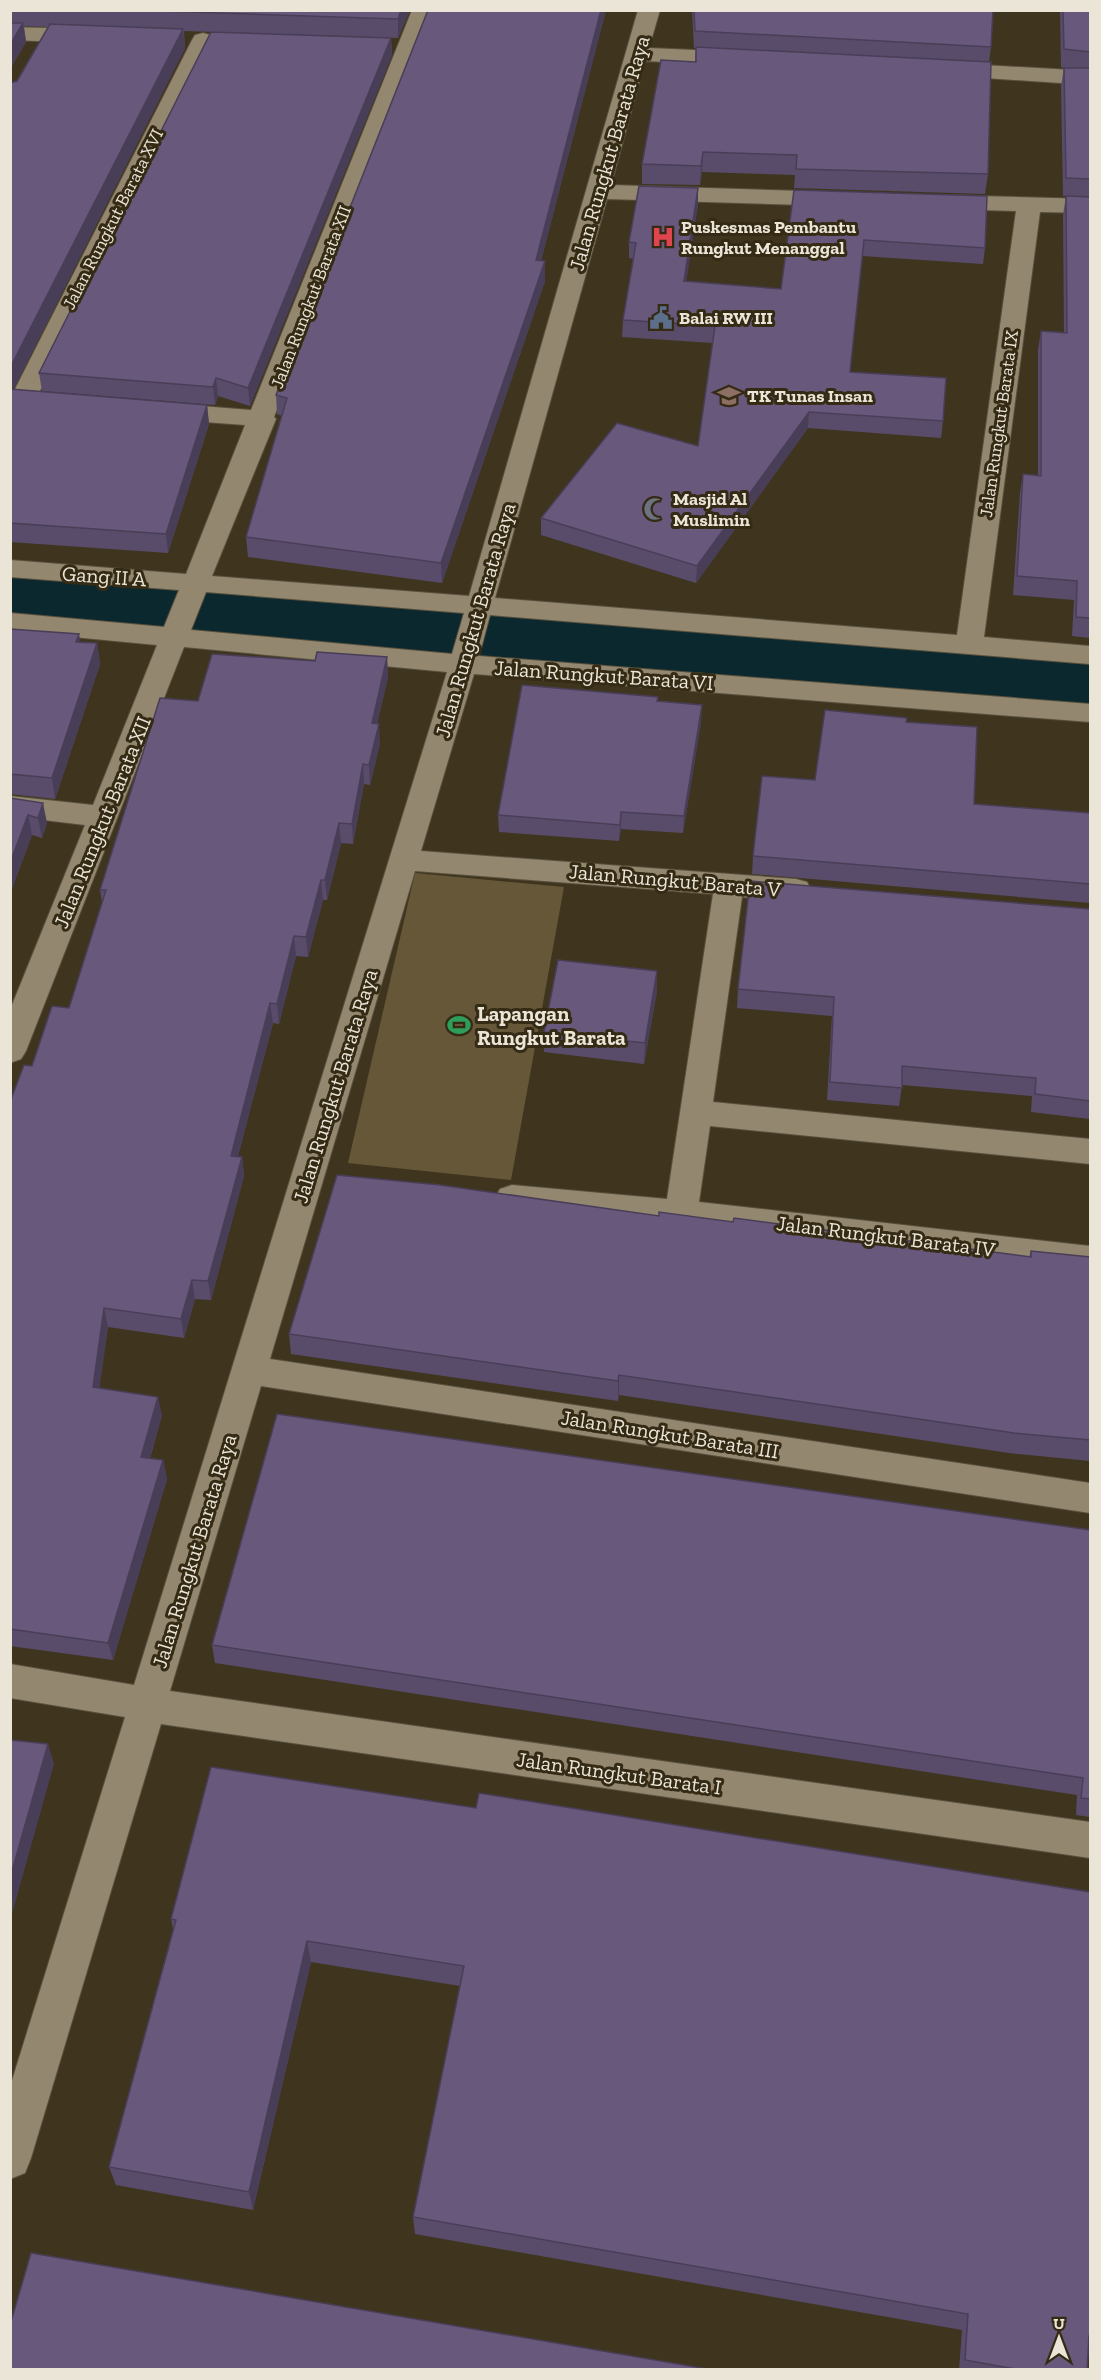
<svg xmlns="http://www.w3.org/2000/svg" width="1101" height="2380" viewBox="0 0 1101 2380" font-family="'Zilla Slab',serif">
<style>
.green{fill:#655738}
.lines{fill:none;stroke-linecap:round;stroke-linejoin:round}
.river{fill:#0a282e;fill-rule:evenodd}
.minor-casing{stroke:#59503d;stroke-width:2}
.minor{fill:#93876f;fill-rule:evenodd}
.wall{fill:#594c6b}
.shaded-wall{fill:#493e57}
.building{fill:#68587c;stroke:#493e57;stroke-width:1.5}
.labels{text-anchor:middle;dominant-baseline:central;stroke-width:6;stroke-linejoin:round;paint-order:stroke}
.far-street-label{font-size:18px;fill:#ebe5d8;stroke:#352b15}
.far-poi-label{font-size:18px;font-weight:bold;fill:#ebe5d8;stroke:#352b15;text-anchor:start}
.street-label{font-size:21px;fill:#ebe5d8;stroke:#352b15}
.poi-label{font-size:21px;font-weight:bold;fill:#ebe5d8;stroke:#352b15;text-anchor:start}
</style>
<rect width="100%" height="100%" fill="#3f351f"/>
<!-- green -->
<polygon class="green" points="415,873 564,887 511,1180 348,1163"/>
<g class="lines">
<!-- river -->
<polygon class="river" points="10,568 530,608 1090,656 1090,710 530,660 10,618"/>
<!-- minor casing -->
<g class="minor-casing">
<g id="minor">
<path d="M412,10H434L274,417L276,419L212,576L469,596L638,10H660L649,48L740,52L748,54L751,59L748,64L740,66L645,61L611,185L836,192L844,194L848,199L844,204L836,206L607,199L495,598L957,635L1016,211L942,209L934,207L930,202L934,197L942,195L1090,199V213L1040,212L984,637L1090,646V664L490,615L479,656L1090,704V722L474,674L421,851L796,879L807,882L811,890L807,898L796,901L742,897L713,1102L1090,1139V1164L710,1126L699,1202L1090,1246V1272L681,1226L512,1211L500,1207L495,1198L500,1189L512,1185L667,1199L713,894L415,871L270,1359L1090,1483V1513L261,1386L170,1691L1090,1822V1858L161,1724L31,2158L25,2173L10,2179V2087L125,1717L10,1698V1664L134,1685L447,672L184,647L26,1051L21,1059L10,1063V1010L85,825L10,816V796L93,805L157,645L10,631V613L164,627L179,590L10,577V560L186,574L245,425L163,419L154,416L150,411L154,406L163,403L251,410ZM206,592L464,613L452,654L191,630Z"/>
<polygon points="10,27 89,29 97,31 100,36 97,41 89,43 10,40"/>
<polygon points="203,33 211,35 214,40 36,399 32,404 23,407 14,404 10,399 192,40 195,35"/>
<polygon points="947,63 1090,71 1090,85 939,75 936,70 939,65"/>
</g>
</g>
<!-- minor -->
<use href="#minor" class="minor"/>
</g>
<!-- wall -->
<g class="wall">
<polygon points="10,10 410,10 398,38 184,31 185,48 14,388 11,389 207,405 209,424 168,553 10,542 10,83 17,81 49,27 24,26 26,42 10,69"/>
<polygon points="606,10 541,261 545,281 442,583 248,557 246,537 282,416 277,414 276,395"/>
<polygon points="692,10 993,10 991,47 989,62 988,174 985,194 794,188 795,175 702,172 700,185 642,184 642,164 695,62 696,48 694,48"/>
<polygon points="1060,10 1090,10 1090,638 1072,636 1074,600 1013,595 1020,493 1023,474 1038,475 1038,350 1041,331 1064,332 1063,215 1066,196 1070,196 1063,196 1061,86 1064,68 1061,67"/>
<polygon points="391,38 392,55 250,406 218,396 215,405 42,391 39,373"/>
<polygon points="698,188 698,204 686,281 781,289 794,190 985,248 983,264 862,256 850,372 943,421 941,438 808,428 696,583 541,535 541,518 698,446 713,343 622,337 623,320 633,259 629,258 629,242"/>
<polygon points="10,629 80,642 97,643 100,664 55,799 10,794"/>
<polygon points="387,657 388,677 377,724 380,744 370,785 364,784 353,844 341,843 327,900 323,900 308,957 296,956 279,1024 273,1023 238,1156 242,1157 244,1176 211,1300 195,1299 184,1338 108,1327 99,1388 162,1415 150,1459 163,1460 167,1479 113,1660 10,1646 10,1102 69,1008 102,903 100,890 198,701 315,661"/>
<polygon points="701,722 683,833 621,829 619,841 499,832 498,815"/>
<polygon points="906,722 974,804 1089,813 1090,808 1090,903 752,874 753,856 815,780"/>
<polygon points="10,798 47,823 42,838 32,835 10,894"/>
<polygon points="1090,909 1090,1119 1031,1112 1032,1096 902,1085 899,1106 827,1100 832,1016 737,1008 738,989"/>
<polygon points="657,991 644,1064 544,1052 544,1032"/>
<polygon points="659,1216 1029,1257 1031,1251 1090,1257 1090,1461 1009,1453 619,1395 618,1401 291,1354 289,1334"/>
<polygon points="1090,1530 1090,1817 1076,1815 1077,1795 215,1663 212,1645"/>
<polygon points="476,1808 1090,1892 1090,2354 1088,2353 1087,2370 959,2370 962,2330 415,2234 413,2217 460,1986 311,1962 253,2210 116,2185 109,2167 173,1929 171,1919"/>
</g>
<!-- shaded-wall -->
<g class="shaded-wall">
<polygon points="401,10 410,10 398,38 398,19"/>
<polygon points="601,10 606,10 536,280 536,260"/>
<polygon points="23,23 26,42 10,69 10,45"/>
<polygon points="183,29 185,48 14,388 10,389 10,368"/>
<polygon points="391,38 392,55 250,406 248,388"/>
<polygon points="703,152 702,172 700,185 701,166"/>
<polygon points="698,188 698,204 684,297 684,281"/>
<polygon points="545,261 545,281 442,583 441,563"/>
<polygon points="216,378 218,396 215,405 213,387"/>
<polygon points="207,405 209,424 168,553 166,534"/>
<polygon points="809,412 808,428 696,583 697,566"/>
<polygon points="79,634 82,654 76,642"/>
<polygon points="97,643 100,664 55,799 52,778"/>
<polygon points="387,657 388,677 373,743 372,723"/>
<polygon points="702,705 701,722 683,833 684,816"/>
<polygon points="379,724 380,744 370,785 369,765"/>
<polygon points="363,764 364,784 353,844 352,824"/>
<polygon points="43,803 47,823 42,838 38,818"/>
<polygon points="621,812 621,829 619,841 620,825"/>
<polygon points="28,815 32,835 10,894 10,863"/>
<polygon points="339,823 341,843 327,900 325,880"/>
<polygon points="321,880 323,900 308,957 306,937"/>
<polygon points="294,936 296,956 279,1024 277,1004"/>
<polygon points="657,971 657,991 644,1064 645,1043"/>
<polygon points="270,1003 273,1023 233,1175 231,1156"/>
<polygon points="242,1157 244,1176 211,1300 208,1281"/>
<polygon points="192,1280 195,1299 184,1338 181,1319"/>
<polygon points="104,1308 108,1327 97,1405 93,1387"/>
<polygon points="619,1375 619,1395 618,1401 618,1381"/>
<polygon points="158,1397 162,1415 145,1476 141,1457"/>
<polygon points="163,1460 167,1479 113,1660 108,1643"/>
<polygon points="48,1744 54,1764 10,1921 10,1878"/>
<polygon points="307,1941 311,1962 253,2210 249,2192"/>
</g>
<!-- building -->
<g class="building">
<polygon points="131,10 401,10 398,19"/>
<polygon points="428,10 601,10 536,260 545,261 441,563 246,537 287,398 276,395"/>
<polygon points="694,10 993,10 991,47 695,31"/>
<polygon points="1063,10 1090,10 1090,52 1064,49"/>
<polygon points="10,23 23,23 10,45"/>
<polygon points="50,24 183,29 10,368 10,83 17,81"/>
<polygon points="211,32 391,38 248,388 216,378 213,387 39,373"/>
<polygon points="696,47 991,62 988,174 796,169 797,155 703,152 701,166 642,164 661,60 696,62"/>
<polygon points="1064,68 1090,68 1090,179 1066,178"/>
<polygon points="639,186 698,188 684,281 781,289 794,190 987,196 985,248 864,240 850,372 946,378 943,421 809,412 697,566 541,518 617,423 698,446 715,326 623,320 636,243 629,242"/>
<polygon points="1066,196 1090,197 1090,618 1076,617 1077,581 1017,576 1023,474 1041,476 1041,331 1067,333"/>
<polygon points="10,389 207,405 166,534 10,523"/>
<polygon points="10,629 79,634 76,642 97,643 52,778 10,774"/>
<polygon points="317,652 387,657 372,723 379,724 369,765 363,764 352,824 339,823 325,880 321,880 306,937 294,936 277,1004 270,1003 231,1156 242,1157 208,1281 192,1280 181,1319 104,1308 93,1387 158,1397 141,1457 163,1460 108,1643 10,1629 10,1102 24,1065 32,1066 52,1006 69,1008 106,890 100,890 160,698 198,701 212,654 315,661"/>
<polygon points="522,685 658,697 657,701 702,705 684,816 621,812 620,825 498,815"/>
<polygon points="825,710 907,718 906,722 977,727 974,804 1090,813 1090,808 1090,884 753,856 762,776 815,780"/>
<polygon points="10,798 43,803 38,818 28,815 10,863"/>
<polygon points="750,881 1090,909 1090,1101 1035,1094 1036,1078 902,1066 902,1088 830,1082 834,997 738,989"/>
<polygon points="558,960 657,971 645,1043 544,1032"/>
<polygon points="337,1175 440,1185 659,1216 659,1212 733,1222 734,1218 1031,1257 1031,1251 1090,1257 1090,1440 1014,1433 619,1375 618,1381 289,1334"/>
<polygon points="277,1414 1090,1530 1090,1799 1081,1798 1083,1778 212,1645"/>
<polygon points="10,1740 48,1744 10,1878"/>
<polygon points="211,1767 476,1808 479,1793 1090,1892 1090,2336 1089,2336 1087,2370 1020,2370 965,2360 968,2314 413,2217 464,1966 307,1941 249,2192 109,2167 176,1920 171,1919"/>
<polygon points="31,2253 713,2370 10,2370 10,2325"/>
</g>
<!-- icons -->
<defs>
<g id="hospital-bare" transform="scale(1.8)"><path d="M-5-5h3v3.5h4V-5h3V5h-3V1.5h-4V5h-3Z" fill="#e0444e" stroke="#352b15" stroke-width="2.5" paint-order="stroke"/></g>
<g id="civic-bare" transform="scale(1.8)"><path d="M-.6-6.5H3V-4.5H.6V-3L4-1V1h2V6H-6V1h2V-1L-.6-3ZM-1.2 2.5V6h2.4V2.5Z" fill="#5c6f8a" stroke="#352b15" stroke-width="2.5" paint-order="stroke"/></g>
<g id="school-bare" transform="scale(1.8)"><path d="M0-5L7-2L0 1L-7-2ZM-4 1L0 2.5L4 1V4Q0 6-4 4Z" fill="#8d6e63" stroke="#352b15" stroke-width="2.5" paint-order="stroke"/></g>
<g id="mosque-bare" transform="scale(1.8)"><path d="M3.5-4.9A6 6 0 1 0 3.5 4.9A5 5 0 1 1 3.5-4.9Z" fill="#6b7280" stroke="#352b15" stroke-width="2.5" paint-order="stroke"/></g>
<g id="stadium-bare" transform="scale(1.8)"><path d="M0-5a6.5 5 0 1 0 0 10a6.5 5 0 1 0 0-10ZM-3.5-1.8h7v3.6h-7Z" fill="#2e9e5b" stroke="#352b15" stroke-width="2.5" paint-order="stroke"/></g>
</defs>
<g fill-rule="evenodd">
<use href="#hospital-bare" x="663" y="237"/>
<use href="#civic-bare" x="661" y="318"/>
<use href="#school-bare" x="729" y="396"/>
<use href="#mosque-bare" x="655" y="509"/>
<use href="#stadium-bare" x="459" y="1025"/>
</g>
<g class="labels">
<!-- far-street labels -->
<g class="far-street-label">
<text transform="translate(113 219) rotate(-63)">Jalan Rungkut Barata XVI</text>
<text transform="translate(311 297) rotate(-69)">Jalan Rungkut Barata XII</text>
<text transform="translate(999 424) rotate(-82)">Jalan Rungkut Barata IX</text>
</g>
<!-- far-poi labels -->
<g class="far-poi-label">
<text x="681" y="227">Puskesmas Pembantu<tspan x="681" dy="21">Rungkut Menanggal</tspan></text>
<text x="679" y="318">Balai RW III</text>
<text x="747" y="396">TK Tunas Insan</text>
<text x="673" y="499">Masjid Al<tspan x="673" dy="21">Muslimin</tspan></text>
</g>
<!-- street labels -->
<g class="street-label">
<text transform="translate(609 153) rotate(-74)">Jalan Rungkut Barata Raya</text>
<text transform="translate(104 576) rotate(4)">Gang II A</text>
<text transform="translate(475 620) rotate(-74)">Jalan Rungkut Barata Raya</text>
<text transform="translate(604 675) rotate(4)">Jalan Rungkut Barata VI</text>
<text transform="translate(102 822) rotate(-68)">Jalan Rungkut Barata XII</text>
<text transform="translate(675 880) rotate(5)">Jalan Rungkut Barata V</text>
<text transform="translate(335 1086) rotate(-73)">Jalan Rungkut Barata Raya</text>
<text transform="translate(886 1236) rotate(7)">Jalan Rungkut Barata IV</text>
<text transform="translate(670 1434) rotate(9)">Jalan Rungkut Barata III</text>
<text transform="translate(194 1551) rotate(-73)">Jalan Rungkut Barata Raya</text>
<text transform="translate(619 1773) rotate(8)">Jalan Rungkut Barata I</text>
</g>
<!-- poi labels -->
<g class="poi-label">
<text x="477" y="1013">Lapangan<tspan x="477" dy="24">Rungkut Barata</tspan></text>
</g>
</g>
<!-- border -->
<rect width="1101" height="2380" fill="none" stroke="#ebe5d8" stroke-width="24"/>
<!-- north arrow -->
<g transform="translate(1059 2338)" stroke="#352b15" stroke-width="4.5" paint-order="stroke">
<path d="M0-4.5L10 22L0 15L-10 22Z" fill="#ebe5d8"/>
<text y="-9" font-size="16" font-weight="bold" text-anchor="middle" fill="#ebe5d8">U</text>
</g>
</svg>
